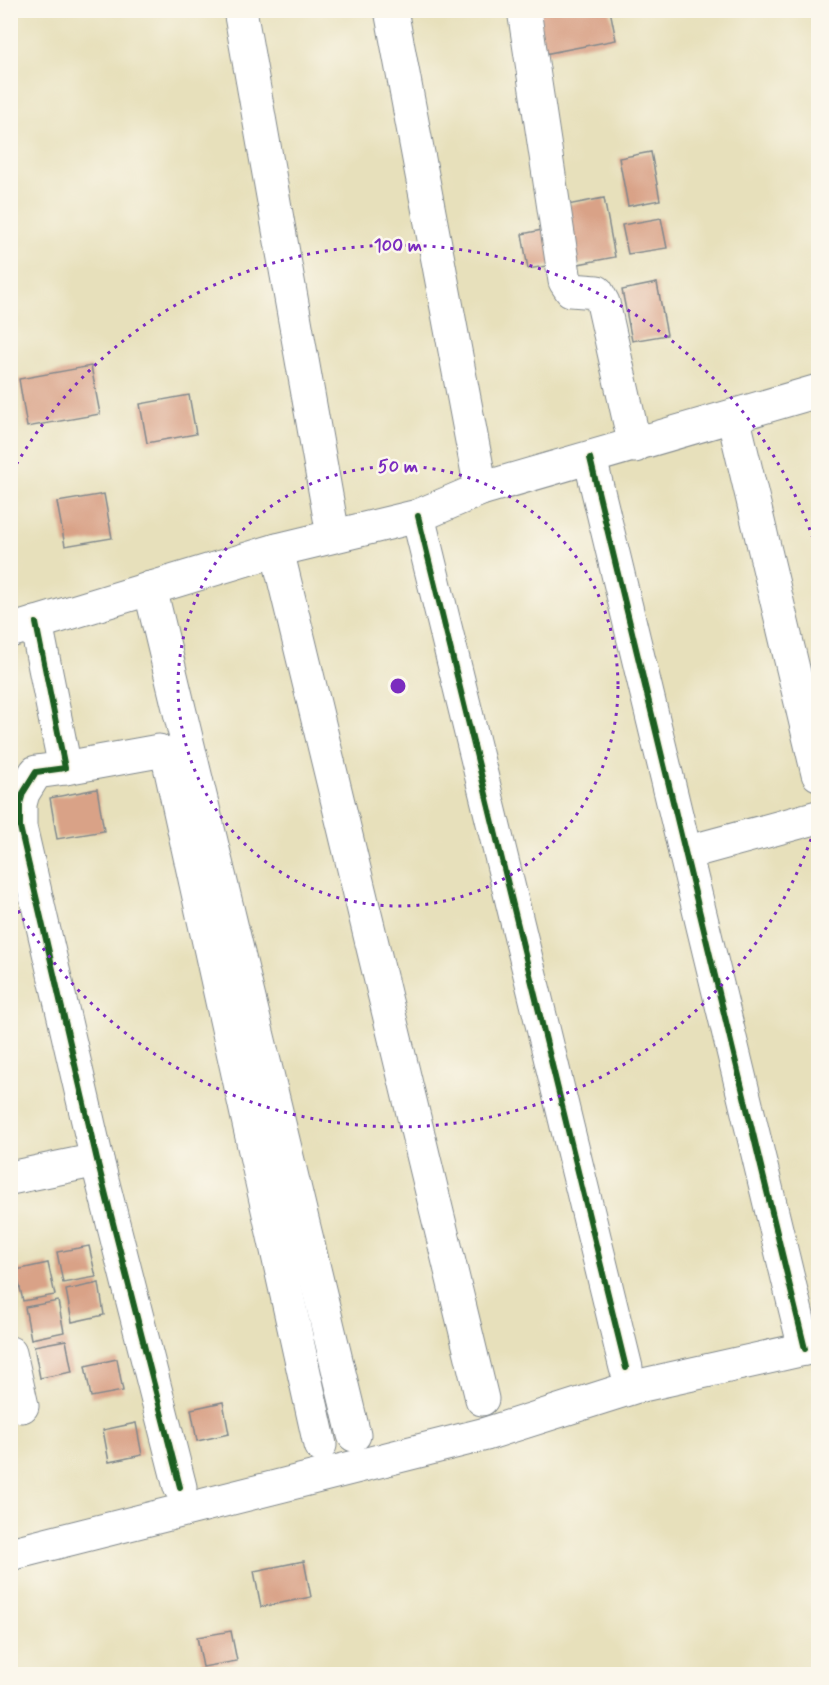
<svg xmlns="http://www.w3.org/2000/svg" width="829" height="1685" viewBox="0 0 829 1685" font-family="Mynerve,sans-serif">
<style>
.building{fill:#d9a287}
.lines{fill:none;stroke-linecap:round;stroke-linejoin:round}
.minor-casing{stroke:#81888c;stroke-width:35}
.minor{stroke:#fff;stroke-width:33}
.cycleway-casing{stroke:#fbf7ec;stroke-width:10}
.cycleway{stroke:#1b5e20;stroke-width:6}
.ring{fill:none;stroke:#7b2cbf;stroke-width:3;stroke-dasharray:3 6}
.centre{fill:#7b2cbf;stroke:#fbf7ec;stroke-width:3}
.ring-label{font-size:18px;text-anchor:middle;font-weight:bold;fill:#7b2cbf;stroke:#fbf7ec;stroke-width:5;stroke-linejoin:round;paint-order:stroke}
</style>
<rect width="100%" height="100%" fill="#fbf7ec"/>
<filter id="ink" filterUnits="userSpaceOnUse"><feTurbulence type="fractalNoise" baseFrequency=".0167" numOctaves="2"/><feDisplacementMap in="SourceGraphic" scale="12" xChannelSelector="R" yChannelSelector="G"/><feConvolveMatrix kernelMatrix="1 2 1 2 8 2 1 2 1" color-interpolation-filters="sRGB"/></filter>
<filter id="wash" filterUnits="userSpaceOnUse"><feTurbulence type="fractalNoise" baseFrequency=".008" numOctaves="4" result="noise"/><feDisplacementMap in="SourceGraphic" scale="24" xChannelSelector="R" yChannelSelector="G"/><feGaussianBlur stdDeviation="1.35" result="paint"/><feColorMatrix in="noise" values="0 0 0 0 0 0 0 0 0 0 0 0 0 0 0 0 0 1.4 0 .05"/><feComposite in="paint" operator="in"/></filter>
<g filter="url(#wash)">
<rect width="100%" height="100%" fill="#e7e0bb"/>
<g id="blocks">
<!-- building -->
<g class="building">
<polygon points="536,10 610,10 616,40 544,54"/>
<polygon points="651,152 660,200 628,206 619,158"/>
<polygon points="604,198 615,257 573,265 562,206"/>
<polygon points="661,218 667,248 628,254 622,225"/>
<polygon points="547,229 553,265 528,269 522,234"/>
<polygon points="657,283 667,335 632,341 622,290"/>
<polygon points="91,366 100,414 27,427 19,379"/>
<polygon points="189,395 196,434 147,443 140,404"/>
<polygon points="104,494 112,538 65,546 57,502"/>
<polygon points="97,789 104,831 57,839 50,798"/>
<polygon points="89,1246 96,1277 63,1283 57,1252"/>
<polygon points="48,1263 55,1295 23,1301 16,1270"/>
<polygon points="99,1283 104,1315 72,1322 66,1290"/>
<polygon points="58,1301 64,1332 31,1339 25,1307"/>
<polygon points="66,1340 72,1372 40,1378 34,1346"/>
<polygon points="117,1359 123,1391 91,1397 85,1366"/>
<polygon points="223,1402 229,1434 197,1441 191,1409"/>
<polygon points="136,1423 142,1455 109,1462 103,1430"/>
<polygon points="304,1561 311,1597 261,1607 254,1571"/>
<polygon points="231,1631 237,1661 203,1667 197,1637"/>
</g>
</g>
</g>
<g filter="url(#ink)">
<use href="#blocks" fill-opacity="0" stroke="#81888c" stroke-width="1.5"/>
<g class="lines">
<!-- minor casing -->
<g class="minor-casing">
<g id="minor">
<polyline points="240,10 333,535"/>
<polyline points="391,10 481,489"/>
<polyline points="524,10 565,281 571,290 597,292 603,303 635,446"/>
<polyline points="733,416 818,774"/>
<polyline points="590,458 805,1349"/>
<polyline points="418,516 626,1368"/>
<polyline points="277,550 482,1399"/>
<polyline points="150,588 354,1435"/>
<polyline points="36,623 65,768 36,772 23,793 20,804 20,827 97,1160 180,1487"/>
<polyline points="10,631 277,550 418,516 481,489 818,391"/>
<polyline points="65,768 159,751 168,757 320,1445"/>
<polyline points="685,853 818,817"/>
<polyline points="10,1178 97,1160"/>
<polyline points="10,1353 22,1406"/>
<polyline points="10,1554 486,1434 634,1387 818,1346"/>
</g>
</g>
<!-- minor -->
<use href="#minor" class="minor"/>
<!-- cycleway casing -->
<g class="cycleway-casing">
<g id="cycleway">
<polyline points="590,458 805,1349"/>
<polyline points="418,516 626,1368"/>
<polyline points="36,623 65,768 36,772 23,793 20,804 20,827 97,1160 180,1487"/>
</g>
</g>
<!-- cycleway -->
<use href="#cycleway" class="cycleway"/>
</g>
</g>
<!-- distance rings -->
<g class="ring">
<circle cx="398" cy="686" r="220"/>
<path d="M817 822A441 441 0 0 1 12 900M12 472A441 441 0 0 1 817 550"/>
</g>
<circle cx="398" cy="686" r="9" class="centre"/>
<g class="ring-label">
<text x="398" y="251">100 m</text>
<text x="398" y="472">50 m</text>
</g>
<!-- margin -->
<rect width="829" height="1685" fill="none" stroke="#fbf7ec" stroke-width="36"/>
</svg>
